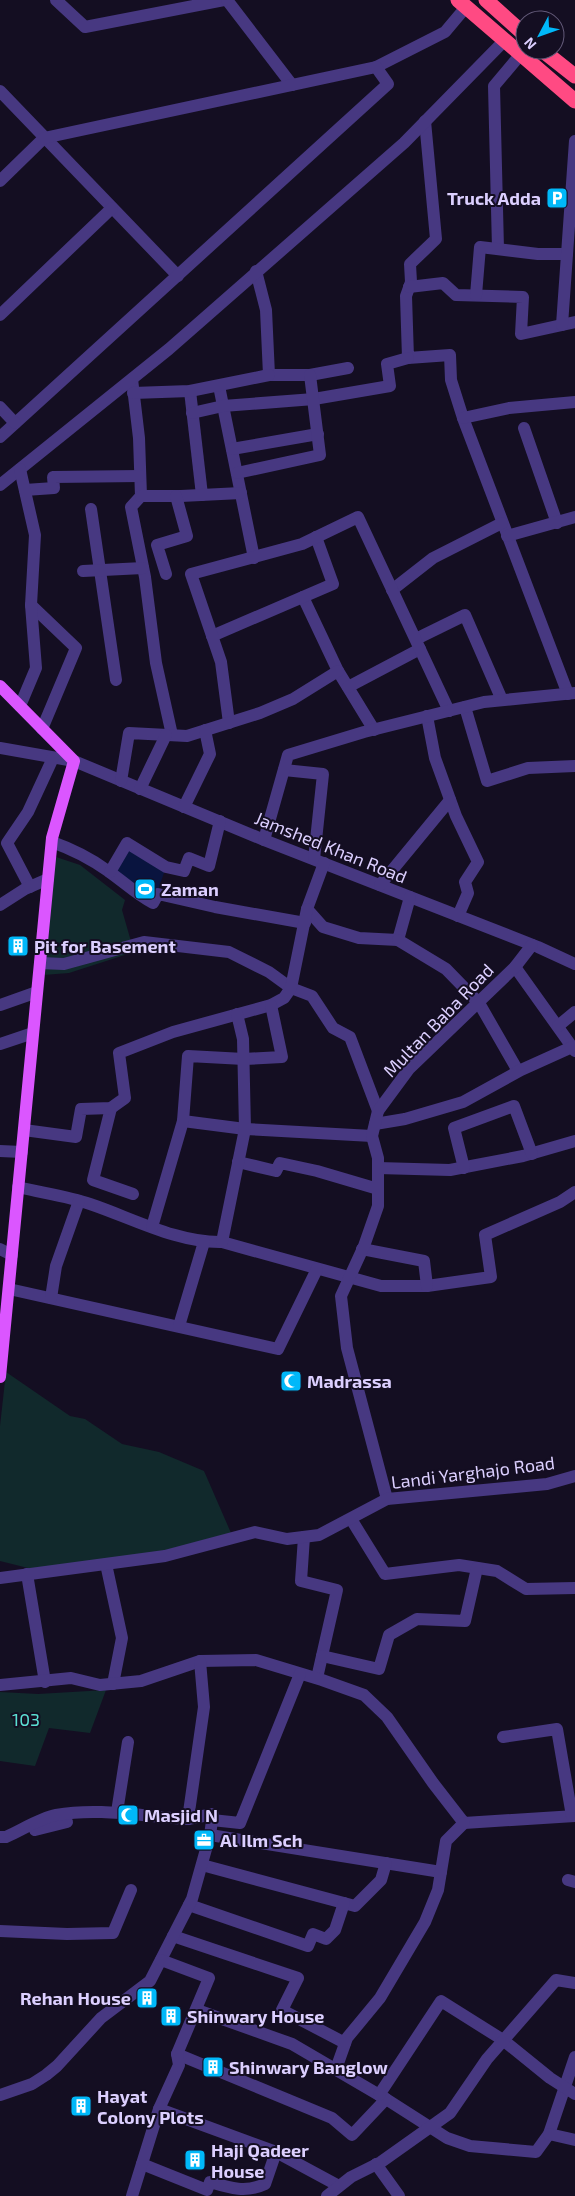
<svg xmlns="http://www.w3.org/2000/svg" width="575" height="2196" viewBox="0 0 575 2196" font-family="'Exo 2',sans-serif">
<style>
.green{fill:#11292c}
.water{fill:#09143f}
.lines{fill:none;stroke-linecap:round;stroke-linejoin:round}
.minor{stroke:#473881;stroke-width:12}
.major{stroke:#db56ff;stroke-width:12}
.highway{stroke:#ff4a83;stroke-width:15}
.labels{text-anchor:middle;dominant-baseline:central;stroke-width:4;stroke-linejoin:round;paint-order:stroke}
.poi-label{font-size:18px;font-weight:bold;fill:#dccfff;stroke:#140e22;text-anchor:start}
.street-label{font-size:18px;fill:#dccfff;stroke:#140e22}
.park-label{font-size:18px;fill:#5bdfd3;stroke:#140e22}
</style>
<rect width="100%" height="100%" fill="#140e22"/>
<!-- green -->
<g class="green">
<polygon points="53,856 80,865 125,900 122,910 134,952 69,973 43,975"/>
<polygon points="6,1372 70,1416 85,1419 122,1444 159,1452 204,1471 231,1533 156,1553 32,1569 0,1561 0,1426"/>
<polygon points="106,1690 90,1733 49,1728 35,1766 0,1761 0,1692 38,1694"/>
</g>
<!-- water -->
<polygon class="water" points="127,843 166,867 153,905 110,872"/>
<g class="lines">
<!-- minor -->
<g class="minor">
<polyline points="56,0 85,27 224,0"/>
<polyline points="227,0 292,85"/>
<polyline points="376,67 445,32 466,7"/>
<polyline points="0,91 178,276"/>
<polyline points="425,121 436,239 410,264 411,282 406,296 408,358 450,355 451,380 463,418 568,694"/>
<polyline points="0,181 44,138 376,67 388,84 0,437"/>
<polyline points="498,249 494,86 521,54"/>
<polyline points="256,271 266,310 269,375 310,375 348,368"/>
<polyline points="409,287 443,283 456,295 523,297 521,334 575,322"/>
<polyline points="476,295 480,247 538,254 567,254"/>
<polyline points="0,315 112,208"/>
<polyline points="562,325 575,141"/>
<polyline points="132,379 139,438 141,496 131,507 145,577 156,663 172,735"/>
<polyline points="219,386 254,558"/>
<polyline points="190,391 202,495"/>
<polyline points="133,393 190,391 269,375"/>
<polyline points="0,407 15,423"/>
<polyline points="192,413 223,406 314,399 390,386 387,364 408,358"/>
<polyline points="463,418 509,408 575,402"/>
<polyline points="524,428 557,523"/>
<polyline points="232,449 318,434"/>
<polyline points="237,473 320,455 310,375"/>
<polyline points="0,485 169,349 404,143 505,40"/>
<polyline points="25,490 54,488 53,477 140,476"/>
<polyline points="141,496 181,496 241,493"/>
<polyline points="91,509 116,680"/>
<polyline points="507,536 575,517"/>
<polyline points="83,571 143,568"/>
<polyline points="166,574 157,545 187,536 176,496"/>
<polyline points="392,590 433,558 502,523"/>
<polyline points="303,597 338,671 374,730"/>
<polyline points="31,605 76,648 42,729"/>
<polyline points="212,636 333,584 316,537"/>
<polyline points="416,639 465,615 502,700"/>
<polyline points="348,687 420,649"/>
<polyline points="20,706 36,668 31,605 35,535 20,469"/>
<polyline points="465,707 487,781 528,768 575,766"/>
<polyline points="427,716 435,758 456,816 478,862 465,882 468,893 458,916"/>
<polyline points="229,723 221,662 191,574 302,544 358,517 449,711"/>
<polyline points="0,748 74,761 264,840 538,947 575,964"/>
<polyline points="284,770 323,774 314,859"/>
<polyline points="121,781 129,733 187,736 260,713 293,699 338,671"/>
<polyline points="140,789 166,735"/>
<polyline points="184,807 210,754 205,730"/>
<polyline points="264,840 288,755 364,732 484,702 575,693"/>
<path d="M52,842C72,849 90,858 108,871C124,882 136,894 153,903L158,894L215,907L305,923"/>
<polyline points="324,863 307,909 323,927 359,938 398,940 410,897"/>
<polyline points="110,872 127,843 166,867 184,871 189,858 209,866 220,821"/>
<polyline points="380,885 450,800"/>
<polyline points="30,887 7,843 28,812 53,758"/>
<polyline points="0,905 25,889 48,879"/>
<polyline points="398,940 446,969 479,1003 518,1071"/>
<polyline points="40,963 64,964 144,942 229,952 269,972 291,988 312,996 333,1028 350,1037 378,1111"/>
<polyline points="515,967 575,1051"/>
<polyline points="0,1005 37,992"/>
<polyline points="558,1026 575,1012"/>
<polyline points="0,1044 33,1033"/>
<polyline points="111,1108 93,1180 133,1194"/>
<polyline points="183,1121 245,1129 372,1136"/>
<polyline points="375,1124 405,1119 463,1102 521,1070 572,1047"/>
<polyline points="24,1130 76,1137 81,1109 111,1108 125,1098 119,1053 173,1032 271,1005 284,998 291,988 307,909"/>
<polyline points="0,1151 22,1152"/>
<polyline points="238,1162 276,1171 280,1163 317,1171 378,1189"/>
<polyline points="378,1168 450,1170 523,1156 575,1141"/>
<polyline points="464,1168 454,1128 514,1106 532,1154"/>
<path d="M18,1187C42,1193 67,1196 90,1204C132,1218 177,1243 222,1242L381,1286H427L491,1277L485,1235L560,1202L575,1192"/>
<polyline points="152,1227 183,1121 188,1056 244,1059 282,1057 271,1005"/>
<polyline points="222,1242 245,1129 243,1039 237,1014"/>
<polyline points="0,1249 12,1255"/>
<polyline points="362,1249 424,1261 427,1286"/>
<polyline points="9,1289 278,1349 317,1269"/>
<polyline points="51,1298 56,1266 79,1201"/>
<polyline points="179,1326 204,1242"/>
<polyline points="387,1499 347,1348 341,1296 364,1246 378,1206 378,1158 372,1136 378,1111 409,1069 515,967 532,945"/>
<polyline points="351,1519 385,1574 459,1565 497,1571 526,1589 575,1588"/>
<polyline points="304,1537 301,1581 337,1590 317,1678"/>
<polyline points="106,1564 122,1638 113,1684"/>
<polyline points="27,1574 45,1682"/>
<polyline points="0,1578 165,1556 255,1532 287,1539 319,1535 387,1499 547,1484 575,1476"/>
<polyline points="322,1656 379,1669 389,1635 417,1619 465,1621 477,1568"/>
<polyline points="0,1685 71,1678 100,1685 141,1681 200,1661 256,1660 322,1680 364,1695 387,1717 433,1783 464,1823 575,1816"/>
<polyline points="503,1737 557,1729 572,1816"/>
<polyline points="117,1812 128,1742"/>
<polyline points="212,1820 240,1823 300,1674"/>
<polyline points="35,1830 67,1822"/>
<polyline points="210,1835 441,1872"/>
<path d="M0,1837H6C22,1830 40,1818 56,1815C100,1807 144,1817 188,1819"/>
<polyline points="202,1865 355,1906 381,1880 386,1863"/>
<polyline points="568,1880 575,1882"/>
<polyline points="189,1905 308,1946 313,1934 326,1939 335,1930 344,1903"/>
<polyline points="0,1931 67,1934 113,1933 131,1890"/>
<polyline points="173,1936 298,1978 282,2010 345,2043"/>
<polyline points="197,2010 292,2044 386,2099 447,2138 470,2146 536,2152 549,2134 575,2057"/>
<polyline points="177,2054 332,2118 352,2135 386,2099"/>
<polyline points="336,2069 347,2038 380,1998 425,1922 438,1890 446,1841 464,1823"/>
<polyline points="0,2095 32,2084 46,2075 57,2066 101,2018 150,1981 192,1899 210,1835 213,1814 188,1819 204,1707 200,1661"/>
<polyline points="379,2095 441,2001 503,2040 550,2078 575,2094"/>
<polyline points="159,2109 276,2152 339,2186"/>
<polyline points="549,2134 575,2140"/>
<path d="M142,2164L207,2190L210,2182C230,2188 246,2193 265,2184L276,2152"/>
<polyline points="376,2164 399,2196"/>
<polyline points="132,2196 159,2109 179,2065 177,2054 209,1978 161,1960"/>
<polyline points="327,2196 351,2177 381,2162 450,2113 487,2059 556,1980 575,1983"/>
</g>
<!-- major -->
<polyline class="major" points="0,686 74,761 52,838 0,1377"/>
<!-- highway -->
<g class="highway">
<polyline points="458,0 575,101"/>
<polyline points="486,0 525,35"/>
<polyline points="542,50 575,76"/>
</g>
</g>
<!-- icons -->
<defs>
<g id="parking-square" transform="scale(1.125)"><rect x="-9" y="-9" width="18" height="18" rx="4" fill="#00b8f9" stroke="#140e22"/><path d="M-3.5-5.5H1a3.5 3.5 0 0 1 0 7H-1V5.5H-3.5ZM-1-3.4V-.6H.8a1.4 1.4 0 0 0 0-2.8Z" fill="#fff"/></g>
<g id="stadium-square" transform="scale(1.125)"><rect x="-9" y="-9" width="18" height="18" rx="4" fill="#00b8f9" stroke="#140e22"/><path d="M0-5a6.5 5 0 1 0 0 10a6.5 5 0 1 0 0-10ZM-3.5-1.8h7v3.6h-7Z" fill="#fff"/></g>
<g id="building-square" transform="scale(1.125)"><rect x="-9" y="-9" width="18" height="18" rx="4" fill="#00b8f9" stroke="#140e22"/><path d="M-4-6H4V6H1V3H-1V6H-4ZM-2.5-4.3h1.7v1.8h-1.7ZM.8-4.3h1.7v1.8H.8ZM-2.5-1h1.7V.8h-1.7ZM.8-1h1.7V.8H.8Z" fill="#fff"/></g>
<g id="mosque-square" transform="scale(1.125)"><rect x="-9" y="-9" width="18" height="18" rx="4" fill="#00b8f9" stroke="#140e22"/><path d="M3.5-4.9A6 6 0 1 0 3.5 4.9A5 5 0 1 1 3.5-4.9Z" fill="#fff"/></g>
<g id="office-square" transform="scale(1.125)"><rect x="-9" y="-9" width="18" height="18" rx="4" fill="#00b8f9" stroke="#140e22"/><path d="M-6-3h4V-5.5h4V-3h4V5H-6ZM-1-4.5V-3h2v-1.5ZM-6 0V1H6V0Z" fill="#fff"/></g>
</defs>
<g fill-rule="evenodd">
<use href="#parking-square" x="557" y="198"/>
<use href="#stadium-square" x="145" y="889"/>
<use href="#building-square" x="18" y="946"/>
<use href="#mosque-square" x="291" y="1381"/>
<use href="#mosque-square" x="128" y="1815"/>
<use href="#office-square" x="204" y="1840"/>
<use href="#building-square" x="147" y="1998"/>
<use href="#building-square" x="171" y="2016"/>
<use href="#building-square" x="213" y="2067"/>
<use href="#building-square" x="81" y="2106"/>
<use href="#building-square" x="195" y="2160"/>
</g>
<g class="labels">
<!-- poi labels -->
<g class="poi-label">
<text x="541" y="198" text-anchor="end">Truck Adda</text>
<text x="161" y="889">Zaman</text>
<text x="34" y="946">Pit for Basement</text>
<text x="307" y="1381">Madrassa</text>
<text x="144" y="1815">Masjid N</text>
<text x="220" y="1840">Al Ilm Sch</text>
<text x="131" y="1998" text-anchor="end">Rehan House</text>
<text x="187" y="2016">Shinwary House</text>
<text x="229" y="2067">Shinwary Banglow</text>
<text x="97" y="2096">Hayat<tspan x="97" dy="21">Colony Plots</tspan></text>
<text x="211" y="2150">Haji Qadeer<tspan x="211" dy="21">House</tspan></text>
</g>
<!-- street labels -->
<g class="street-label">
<text transform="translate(331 847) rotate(22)">Jamshed Khan Road</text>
<text transform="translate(438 1020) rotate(-46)">Multan Baba Road</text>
<text transform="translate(473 1472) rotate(-7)">Landi Yarghajo Road</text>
</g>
<!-- park labels -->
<g class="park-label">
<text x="26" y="1719">103</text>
</g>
</g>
<!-- north arrow -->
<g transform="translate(540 35) rotate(229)"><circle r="24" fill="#140e22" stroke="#645b7a"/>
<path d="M0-4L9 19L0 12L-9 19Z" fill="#00b8f9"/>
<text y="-8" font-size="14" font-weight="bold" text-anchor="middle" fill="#dccfff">N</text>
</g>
</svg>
